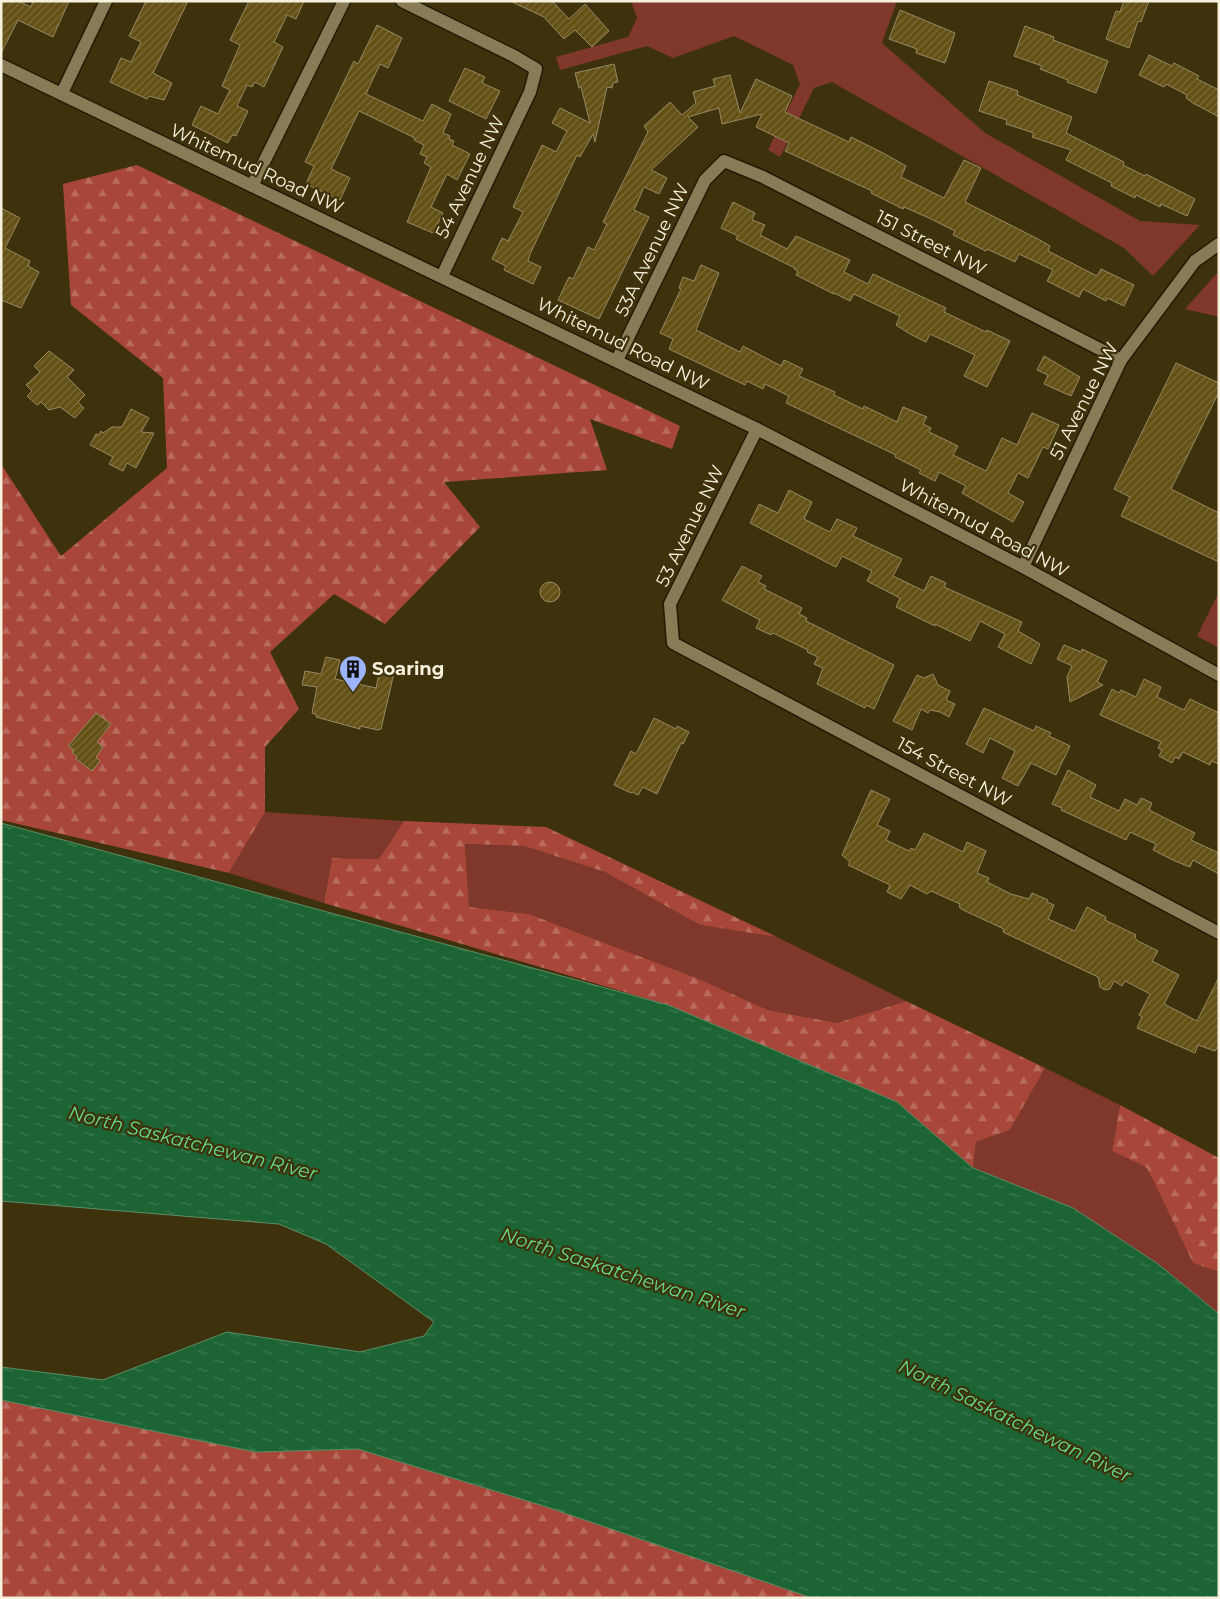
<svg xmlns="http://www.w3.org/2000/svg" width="1220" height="1599" viewBox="0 0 1220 1599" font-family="Montserrat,sans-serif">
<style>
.grass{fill:#80372c}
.forest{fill:url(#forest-firs)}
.water{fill:url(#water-ripples);stroke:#5e8e66}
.building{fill:url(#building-hatch);stroke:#978964}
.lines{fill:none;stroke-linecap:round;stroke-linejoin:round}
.minor-casing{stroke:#231a01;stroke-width:15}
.minor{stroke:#887b56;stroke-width:12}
.labels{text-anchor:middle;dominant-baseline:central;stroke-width:4.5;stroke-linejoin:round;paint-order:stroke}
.street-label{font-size:18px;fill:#f7f0dc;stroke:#3e320d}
.poi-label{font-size:18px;font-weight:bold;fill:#f7f0dc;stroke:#3e320d;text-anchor:start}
.water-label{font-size:19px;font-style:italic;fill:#65db86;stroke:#3e320d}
</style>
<defs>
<pattern id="forest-firs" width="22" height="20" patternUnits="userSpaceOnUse" patternTransform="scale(1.25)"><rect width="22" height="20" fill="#a84739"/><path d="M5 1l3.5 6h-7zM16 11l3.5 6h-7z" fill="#b96b5e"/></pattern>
<pattern id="water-ripples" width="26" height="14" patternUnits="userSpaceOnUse" patternTransform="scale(1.25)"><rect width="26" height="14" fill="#1c6434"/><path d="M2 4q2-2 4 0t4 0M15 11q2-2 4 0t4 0" fill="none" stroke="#3e7a51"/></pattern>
<pattern id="building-hatch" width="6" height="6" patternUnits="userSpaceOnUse" patternTransform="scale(1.25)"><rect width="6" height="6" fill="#635015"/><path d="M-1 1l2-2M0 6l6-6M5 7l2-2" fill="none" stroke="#7a6a36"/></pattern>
</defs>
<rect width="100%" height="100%" fill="#3e320d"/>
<!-- grass -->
<g class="grass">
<polygon points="631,1 897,1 882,43 985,133 1140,221 1200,225 1153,276 1124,248 832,82 814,88 780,157 768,150 800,84 793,65 734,36 673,58 647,46 560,70 556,57 628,37 637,18"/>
<polygon points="1219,271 1219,317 1185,309"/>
<polygon points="1219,592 1219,648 1197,636"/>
<polygon points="265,812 404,821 379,859 332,858 324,903 229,873"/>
<polygon points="465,844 524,846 605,872 700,925 777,937 906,1001 837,1023 768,1010 699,979 529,914 469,907"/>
<polygon points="1045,1068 1120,1105 1112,1151 1147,1168 1193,1263 1219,1272 1219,1314 1158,1264 1073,1208 973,1168 976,1142 1010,1130"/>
</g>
<!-- forest -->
<g class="forest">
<polygon points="137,165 680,426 672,449 590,419 607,470 444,482 480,527 385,624 334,594 270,652 299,709 265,747 265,812 229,873 1,820 1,464 61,556 167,468 163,378 71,305 63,184"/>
<polygon points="404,821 546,827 777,937 700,925 605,872 524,846 465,844 469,907 529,914 699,979 768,1010 837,1023 906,1001 1045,1068 1010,1130 976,1142 973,1168 897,1102 668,1005 324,903 332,858 379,859"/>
<polygon points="1120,1105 1219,1158 1219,1272 1193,1263 1147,1168 1112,1151"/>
<polygon points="1,1400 256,1452 358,1449 547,1507 812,1598 1,1598"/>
</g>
<!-- water -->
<polygon class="water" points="1,823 668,1005 897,1102 973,1168 1073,1208 1158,1264 1219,1314 1219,1598 812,1598 547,1507 358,1449 256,1452 1,1400 1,1367 103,1380 227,1332 360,1352 424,1336 434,1322 326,1244 279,1224 1,1201"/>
<!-- building -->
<g class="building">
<polygon points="1,1 18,1 31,7 33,1 69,1 53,37 18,20 1,53"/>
<polygon points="146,1 188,1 153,73 172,83 164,100 149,96 147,99 110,82 121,58 131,62 141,42 129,36"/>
<polygon points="249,1 304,1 296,19 287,15 274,42 283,47 264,87 255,82 252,87 247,85 237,106 248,111 236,136 232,135 228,143 192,125 201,106 218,114 230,90 222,86 240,45 230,40"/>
<polygon points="510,1 552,1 569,19 585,4 609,31 592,47 575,30 564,39 544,17"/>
<polygon points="1124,1 1149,1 1141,22 1138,21 1129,48 1106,39 1116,11 1120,12"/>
<polygon points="900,10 955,33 945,63 916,53 917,49 889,39"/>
<polygon points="377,25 402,38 388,68 380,64 366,94 423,121 432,104 451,114 443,133 450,136 449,139 454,141 452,145 470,154 457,180 447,174 431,207 443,213 433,233 407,222 431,167 424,163 427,157 420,154 424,145 414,140 415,138 359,111 331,169 350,178 340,200 306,184 314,166 305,162 354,61 358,64"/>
<polygon points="1025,26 1054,37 1053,40 1108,61 1096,93 1067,82 1068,80 1040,69 1042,66 1014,56"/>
<polygon points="1149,55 1172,66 1174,63 1199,76 1197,79 1219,90 1219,117 1193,103 1186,98 1187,95 1166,84 1164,87 1139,75"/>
<polygon points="614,64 618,82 613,83 612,88 607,87 595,142 593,134 580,157 577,155 530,254 528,261 541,267 533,284 504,270 506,266 492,259 502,238 508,241 523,212 513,207 542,145 556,152 567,131 552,123 560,108 590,123 581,87 579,88 575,73"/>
<polygon points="465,68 485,77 482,83 500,91 486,119 449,101"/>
<polygon points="730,75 740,113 756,79 792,96 785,112 849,142 851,137 883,153 906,166 901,177 944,198 964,160 981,168 965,202 1038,239 1050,246 1048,251 1097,276 1101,269 1134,285 1124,306 1107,298 1106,301 1083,289 1079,297 1047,281 1053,270 1019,254 1015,262 987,249 986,251 953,235 955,231 929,218 904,207 903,209 871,193 872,191 785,151 789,143 756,127 762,114 722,124 719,108 688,117 698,127 651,170 667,178 659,194 644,187 634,210 649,217 599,319 558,300 569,277 573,279 588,247 594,250 607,224 603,222 648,132 644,126 670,102 682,115 696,103 693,92 715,86 713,79"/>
<polygon points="989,81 1018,91 1017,95 1072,117 1066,133 1124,162 1123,165 1145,176 1146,174 1195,199 1187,216 1161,204 1160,207 1136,195 1135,198 1111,186 1112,183 1066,160 1071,150 1032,137 1034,133 1006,124 1007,120 979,111"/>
<polygon points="733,202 755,213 752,220 765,225 760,235 787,249 796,236 850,260 844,272 868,284 873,274 946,308 944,312 986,332 987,330 1010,341 987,387 964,376 975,355 930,334 926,342 910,334 896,325 900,316 854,294 850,301 834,293 834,294 796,275 798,271 794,269 795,268 736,239 738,236 721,228"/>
<polygon points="1,208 20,218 5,248 30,261 28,266 39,272 21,308 1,300"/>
<polygon points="701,265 719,273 696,330 740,352 743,346 781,366 784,360 803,369 799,376 835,392 834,395 863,409 864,406 897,422 903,407 927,417 923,424 931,428 929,432 958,446 953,455 986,471 1002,438 1017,445 1032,413 1059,425 1048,449 1043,447 1028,478 1018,473 1008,493 1024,502 1013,522 962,493 966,486 939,472 935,481 919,473 921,470 895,457 896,455 786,403 789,396 765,384 763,389 747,381 745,385 669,349 673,339 660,333 681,289 679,288 683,277 694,281"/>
<polygon points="49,351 74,370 67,377 85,395 78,402 84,408 75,418 60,407 49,410 41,402 37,405 27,396 32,391 26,385 40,372 34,366"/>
<polygon points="1044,356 1080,377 1071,396 1044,384 1048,375 1037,370"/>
<polygon points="1176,363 1219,383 1219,392 1171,489 1219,513 1219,562 1121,516 1130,497 1114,489"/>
<polygon points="131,409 149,418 141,432 154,433 136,468 127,463 123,471 109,464 113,457 90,445 96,434 99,435 101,431 103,433 112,427 122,427"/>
<polygon points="789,490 812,502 804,519 830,532 837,519 857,528 853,536 902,559 893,576 924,591 931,576 946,583 944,587 1022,622 1018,631 1040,644 1031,664 998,647 1005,634 980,621 970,641 935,624 935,626 896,607 900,598 867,581 872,571 842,556 836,567 750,523 759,504 778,513"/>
<polygon points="742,566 762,576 758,582 766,586 764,589 802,608 799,614 807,618 806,621 894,665 874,709 866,705 865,708 817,684 823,668 814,664 818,657 807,652 808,650 773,633 771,635 756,628 760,620 722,600"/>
<circle cx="550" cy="592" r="10"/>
<polygon points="1064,645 1081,652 1082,649 1107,661 1097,682 1103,685 1070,702 1067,677 1072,666 1057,659"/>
<polygon points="326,657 340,660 335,679 376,688 380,669 394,673 381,729 378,730 360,726 360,729 316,717 317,715 312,713 317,687 302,685 305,671 321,674"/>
<polygon points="933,674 938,685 950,691 946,700 955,704 949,717 940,712 930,710 928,713 921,709 912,730 893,721 917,675 924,678"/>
<polygon points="1144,679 1161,687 1157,697 1184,710 1190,699 1219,713 1219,764 1211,761 1210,765 1183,752 1179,759 1175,757 1172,763 1159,756 1162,750 1158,748 1161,742 1100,715 1112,689 1119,693 1121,690 1136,697"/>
<polygon points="984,708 1034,731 1036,726 1051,733 1049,736 1070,746 1056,775 1031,763 1018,786 1002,778 1015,751 990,738 983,753 966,744"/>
<polygon points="96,713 111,724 97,742 103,747 96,757 100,761 92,771 76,759 77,757 72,752 74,750 68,746"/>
<polygon points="654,718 676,729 677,726 689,732 683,744 681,743 657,794 643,787 638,795 632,792 631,793 614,785 631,751 636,754"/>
<polygon points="1068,770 1096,785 1090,797 1119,811 1125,799 1137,805 1141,798 1152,803 1149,810 1195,833 1191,840 1219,853 1219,874 1193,860 1190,867 1175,861 1153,850 1156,844 1130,832 1126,840 1061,810 1062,808 1052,804"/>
<polygon points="871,790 890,799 877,825 890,831 886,840 909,851 911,848 915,850 924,833 963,852 967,842 986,851 977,873 989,878 987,882 1011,894 1029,899 1032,893 1048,900 1047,902 1054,905 1048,919 1075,931 1087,907 1106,917 1105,920 1136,935 1135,938 1138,941 1158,951 1152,961 1179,975 1164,1004 1197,1021 1219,977 1219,1045 1215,1051 1198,1045 1195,1053 1137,1028 1142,1017 1139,1015 1150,994 1125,981 1122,986 1114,981 1110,989 1105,990 1100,987 1098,977 1003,932 1004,929 963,910 959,907 960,904 931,891 927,894 910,885 901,899 887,892 890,885 848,865 850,862 842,855"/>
</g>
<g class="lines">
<!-- minor casing -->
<g class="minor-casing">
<g id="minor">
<polyline points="402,1 514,56 536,69 530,92 442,276"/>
<polyline points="1,65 757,429 1023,567 1219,675"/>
<polyline points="62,93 106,1"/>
<polyline points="252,186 344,1"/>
<polyline points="617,360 705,180 724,161 763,177 1121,360"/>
<polyline points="757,429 670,604 673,643 1219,933"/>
<polyline points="1023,567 1121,360 1195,261 1219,244"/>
</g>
</g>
<!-- minor -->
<use href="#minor" class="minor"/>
</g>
<!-- icons -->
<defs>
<g id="building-pin" transform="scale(1.4375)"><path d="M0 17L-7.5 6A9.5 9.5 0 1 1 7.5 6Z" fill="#9db4fd" stroke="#3e320d"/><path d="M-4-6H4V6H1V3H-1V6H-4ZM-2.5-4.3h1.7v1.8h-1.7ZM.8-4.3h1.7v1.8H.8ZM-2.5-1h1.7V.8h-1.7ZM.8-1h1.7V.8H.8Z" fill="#111"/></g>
</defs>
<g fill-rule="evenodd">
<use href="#building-pin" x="353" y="669"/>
</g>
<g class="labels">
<!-- street labels -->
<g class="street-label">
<text transform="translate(257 169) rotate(25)">Whitemud Road NW</text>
<text transform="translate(470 177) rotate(-64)">54 Avenue NW</text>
<text transform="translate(931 243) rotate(27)">151 Street NW</text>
<text transform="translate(652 250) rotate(-64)">53A Avenue NW</text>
<text transform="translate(623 344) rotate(26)">Whitemud Road NW</text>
<text transform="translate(1084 401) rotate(-63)">51 Avenue NW</text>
<text transform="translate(690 526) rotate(-64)">53 Avenue NW</text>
<text transform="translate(984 528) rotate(28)">Whitemud Road NW</text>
<text transform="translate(954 772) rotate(28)">154 Street NW</text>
</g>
<!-- poi labels -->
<g class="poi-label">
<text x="372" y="669">Soaring</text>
</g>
<!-- water labels -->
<g class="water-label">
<text transform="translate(193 1143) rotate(14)">North Saskatchewan River</text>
<text transform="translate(623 1273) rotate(18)">North Saskatchewan River</text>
<text transform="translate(1015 1421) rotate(26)">North Saskatchewan River</text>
</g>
</g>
<!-- border -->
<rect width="1220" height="1599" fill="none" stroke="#f7f0dc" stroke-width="5"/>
</svg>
